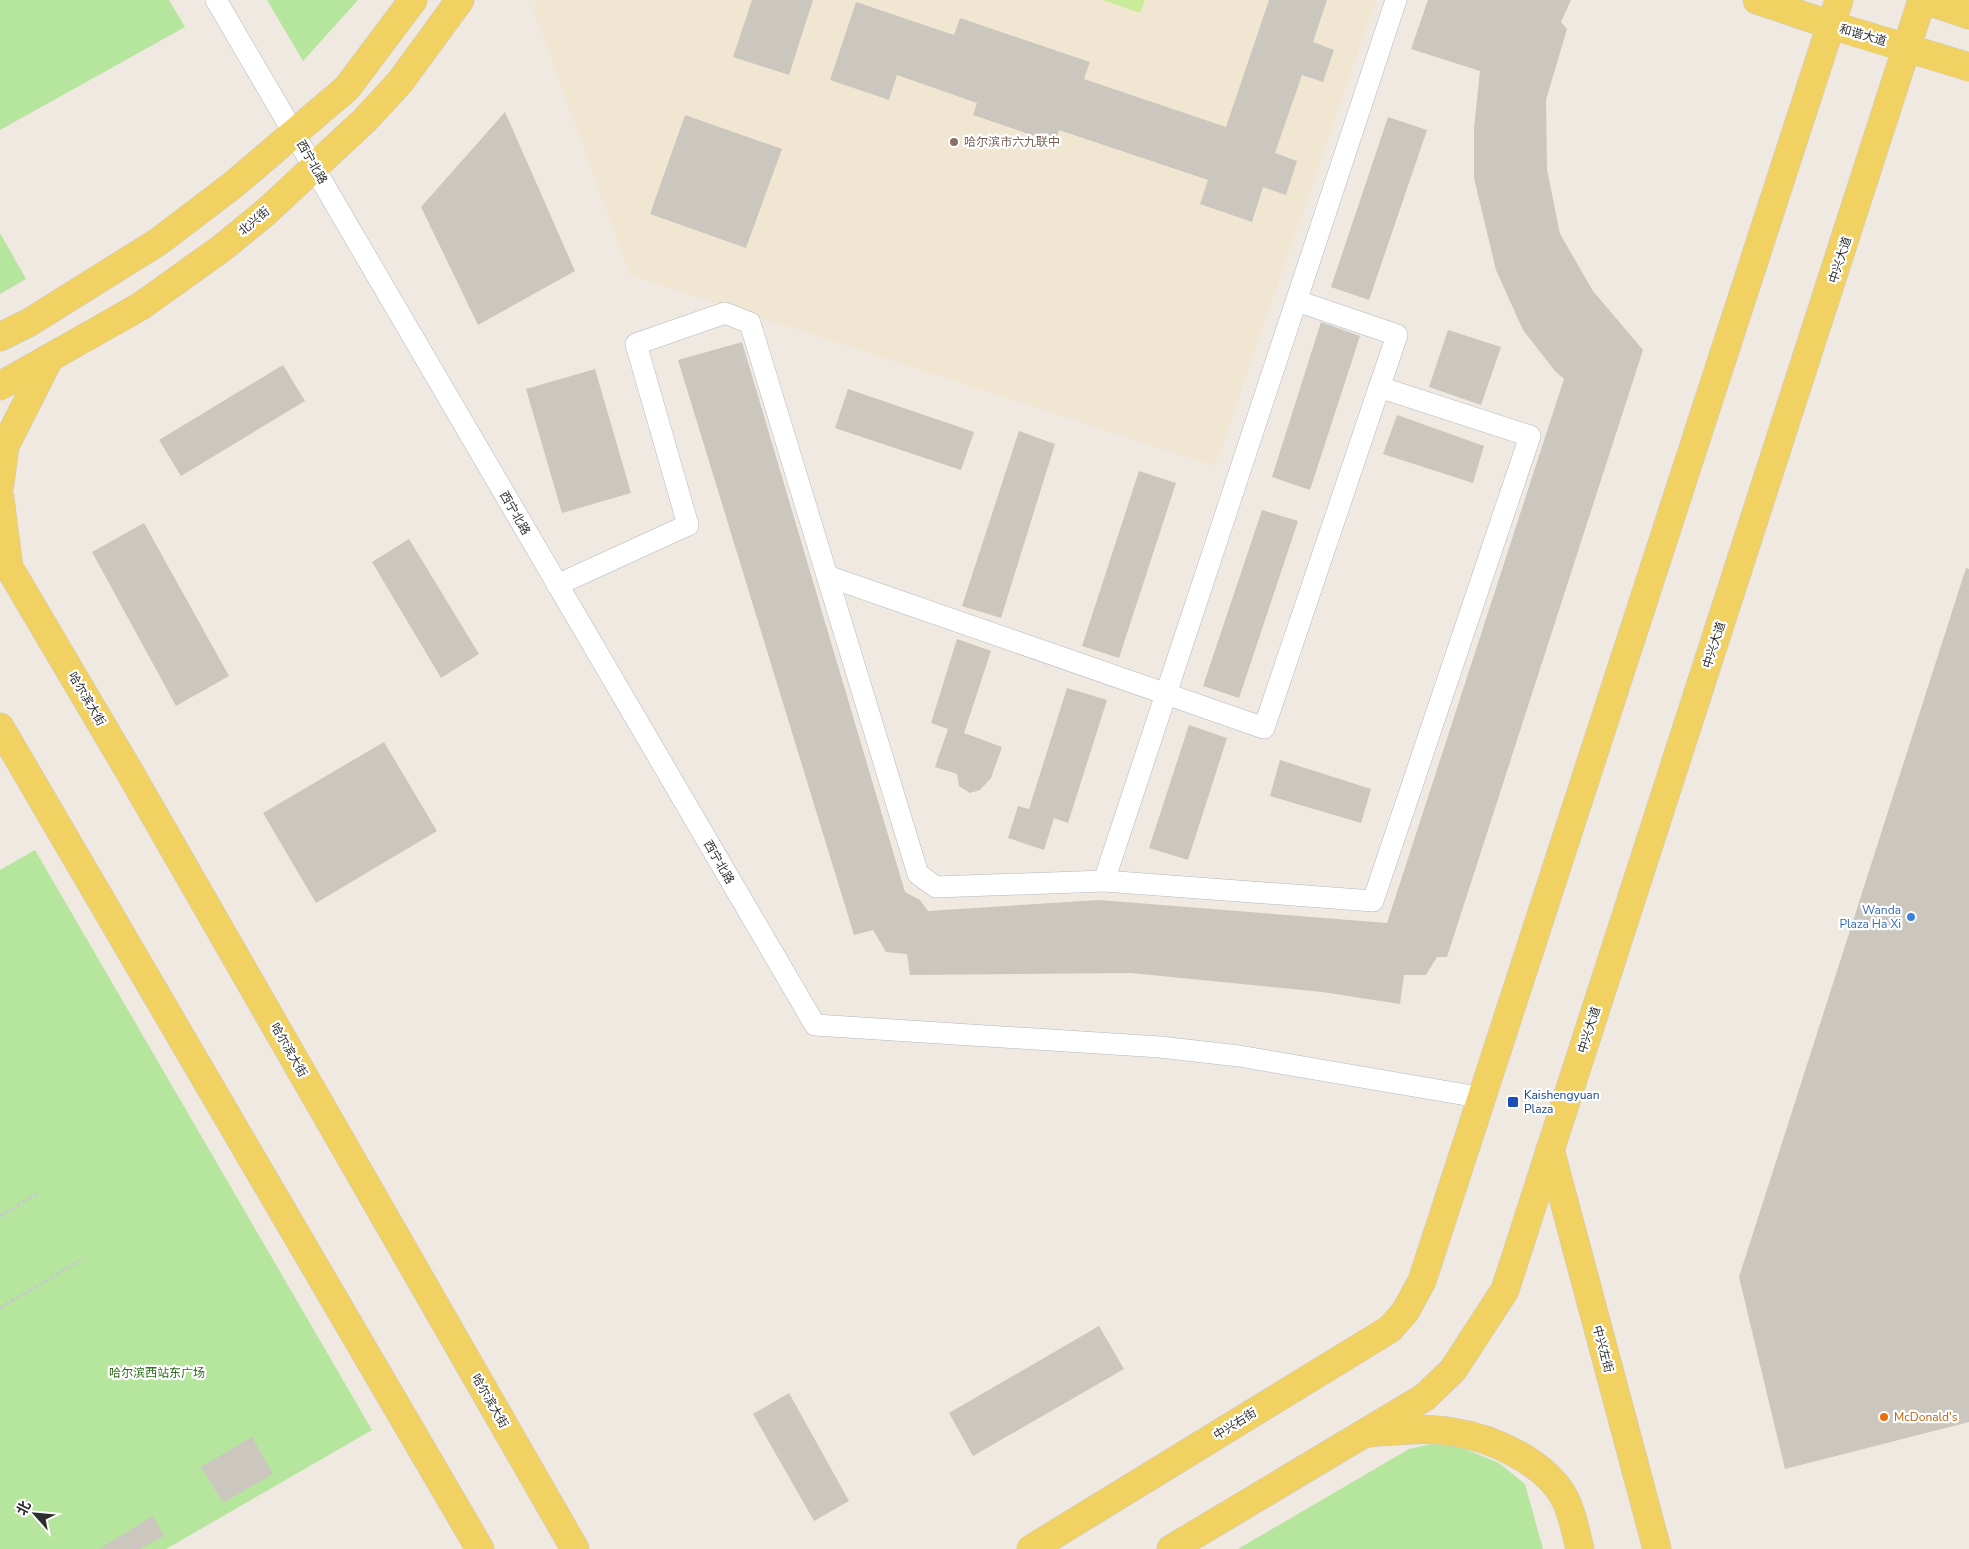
<svg xmlns="http://www.w3.org/2000/svg" width="1969" height="1549" viewBox="0 0 1969 1549" font-family="'Nunito Sans','Noto Sans SC',sans-serif">
<style>
.education{fill:#f0e6d1}
.green{fill:#b6e59e}
.pitch{fill:#c9ec9a}
.building{fill:#cbc7bf}
.lines{fill:none;stroke-linecap:round;stroke-linejoin:round}
.minor-casing{stroke:#b4b7c1;stroke-width:22}
.major-casing{stroke:#c9c9c9;stroke-width:29}
.path{stroke:#c9c9c9;stroke-width:3;stroke-dasharray:4 2.5;stroke-linecap:butt}
.minor{stroke:#fff;stroke-width:21}
.major{stroke:#f2d163;stroke-width:28}
.education-dot{fill:#8d6e63;stroke:#fff;stroke-width:2}
.shop-dot{fill:#3f7fe0;stroke:#fff;stroke-width:2}
.transit-dot{fill:#1a4fb4;stroke:#fff;stroke-width:2}
.food-dot{fill:#e8710a;stroke:#fff;stroke-width:2}
.labels{text-anchor:middle;dominant-baseline:central;stroke-width:4.5;stroke-linejoin:round;paint-order:stroke}
.street-label{font-size:12px;fill:#2e2e2e;stroke:#fff}
.education-label{font-size:12px;fill:#785e54;stroke:#fff;text-anchor:start}
.shop-label{font-size:12px;fill:#366cbe;stroke:#fff;text-anchor:end}
.transit-label{font-size:12px;fill:#164399;stroke:#fff;text-anchor:start}
.park-label{font-size:12px;fill:#2c6e1b;stroke:#fff}
.food-label{font-size:12px;fill:#c56008;stroke:#fff;text-anchor:start}
</style>
<rect width="100%" height="100%" fill="#efe9e1"/>
<!-- education -->
<polygon class="education" points="537,0 1376,0 1215,466 630,275 533,9"/>
<!-- green -->
<g class="green">
<polygon points="0,0 169,0 185,27 0,130"/>
<polygon points="267,0 358,0 303,61"/>
<polygon points="0,233 26,279 0,294"/>
<polygon points="35,850 372,1430 166,1549 0,1549 0,870"/>
<polygon points="1445,1441 1499,1463 1525,1484 1543,1549 1238,1549 1409,1449"/>
</g>
<!-- pitch -->
<polygon class="pitch" points="1103,0 1145,0 1140,13"/>
<!-- building -->
<g class="building">
<polygon points="752,0 813,0 789,75 733,57"/>
<polygon points="1269,0 1327,0 1313,42 1334,50 1323,82 1302,75 1275,153 1297,161 1286,195 1263,187 1252,222 1200,204 1208,180 1059,130 1055,143 973,115 977,103 897,75 889,100 830,80 856,2 954,35 960,18 1090,62 1084,79 1226,127"/>
<polygon points="1428,0 1571,0 1561,22 1567,29 1546,100 1547,169 1560,234 1593,291 1643,350 1447,957 1437,957 1426,975 1404,975 1400,1004 1322,992 1131,973 910,975 907,954 886,952 873,930 854,935 678,360 742,342 905,892 920,900 928,911 1099,900 1387,923 1564,379 1555,371 1523,330 1496,270 1474,178 1474,128 1480,71 1411,49"/>
<polygon points="505,112 575,271 478,325 421,207"/>
<polygon points="685,115 782,149 746,248 650,214"/>
<polygon points="1388,117 1427,130 1369,300 1331,287"/>
<polygon points="1321,322 1360,336 1310,490 1272,477"/>
<polygon points="1448,330 1501,347 1481,405 1429,387"/>
<polygon points="283,365 305,401 181,476 159,440"/>
<polygon points="595,369 631,493 562,513 526,389"/>
<polygon points="848,389 974,432 961,470 835,428"/>
<polygon points="1397,415 1484,446 1473,483 1383,454"/>
<polygon points="1019,431 1055,444 1001,618 962,606"/>
<polygon points="1139,471 1176,483 1119,658 1082,646"/>
<polygon points="1262,510 1298,521 1239,698 1203,686"/>
<polygon points="144,523 229,676 176,706 92,552"/>
<polygon points="409,539 479,654 441,678 372,562"/>
<polygon points="1966,568 1969,569 1969,1422 1785,1469 1739,1277"/>
<polygon points="957,639 991,651 964,733 1002,747 991,778 980,790 970,793 959,786 957,774 935,767 948,729 931,723"/>
<polygon points="1067,688 1107,700 1068,823 1054,818 1044,850 1008,838 1018,806 1029,809"/>
<polygon points="1189,725 1227,738 1188,860 1149,848"/>
<polygon points="384,742 437,831 316,903 263,813"/>
<polygon points="1280,760 1371,789 1361,823 1270,796"/>
<polygon points="1099,1326 1124,1369 973,1456 949,1413"/>
<polygon points="789,1393 849,1501 814,1521 753,1414"/>
<polygon points="252,1437 273,1474 223,1503 201,1467"/>
<polygon points="153,1516 164,1536 140,1549 99,1549"/>
</g>
<g class="lines">
<!-- minor casing -->
<g class="minor-casing">
<g id="minor">
<polyline points="216,0 815,1025 1160,1047 1239,1056 1484,1098"/>
<polyline points="827,576 1264,728 1397,335 1297,301"/>
<polyline points="557,585 688,525 636,344 725,313 750,323 918,874 936,887 1104,881 1396,0"/>
<polyline points="1104,881 1373,901 1530,436 1379,387"/>
</g>
</g>
<!-- major casing -->
<g class="major-casing">
<g id="major">
<polyline points="1757,0 1831,25 1969,67"/>
<polyline points="1925,0 1969,15"/>
<polyline points="0,337 30,322 158,242 233,185 347,88 413,0"/>
<polyline points="0,386 141,306 222,248 266,212 365,120 400,82 460,0"/>
<polyline points="0,484 5,446 49,359"/>
<polyline points="0,498 9,568"/>
<polyline points="0,552 132,776 575,1549"/>
<polyline points="0,727 480,1549"/>
<polyline points="1550,1149 1657,1549"/>
<path d="M1369,1433C1396,1431 1426,1427 1453,1432C1493,1438 1548,1463 1566,1501C1573,1516 1576,1534 1580,1549"/>
<polyline points="1031,1549 1390,1329 1405,1312 1422,1281 1839,0"/>
<polyline points="1171,1549 1425,1397 1453,1370 1505,1290 1922,0"/>
</g>
</g>
<!-- path -->
<g class="path">
<polyline points="0,1216 38,1193"/>
<polyline points="0,1308 81,1260"/>
</g>
<!-- minor -->
<use href="#minor" class="minor"/>
<!-- major -->
<use href="#major" class="major"/>
</g>
<!-- markers -->
<circle class="education-dot" cx="954" cy="142" r="5"/>
<circle class="shop-dot" cx="1911" cy="917" r="5"/>
<rect class="transit-dot" x="1507" y="1096" width="12" height="12" rx="2.5"/>
<circle class="food-dot" cx="1884" cy="1417" r="5"/>
<g class="labels">
<!-- street labels -->
<g class="street-label">
<text transform="translate(1863 35) rotate(16)">和谐大道</text>
<text transform="translate(312 162) rotate(60)">西宁北路</text>
<text transform="translate(254 221) rotate(-40)">北兴街</text>
<text transform="translate(1840 260) rotate(-72)">中兴大道</text>
<text transform="translate(515 513) rotate(60)">西宁北路</text>
<text transform="translate(1714 645) rotate(-72)">中兴大道</text>
<text transform="translate(87 699) rotate(59)">哈尔滨大街</text>
<text transform="translate(719 862) rotate(60)">西宁北路</text>
<text transform="translate(1589 1030) rotate(-72)">中兴大道</text>
<text transform="translate(289 1050) rotate(60)">哈尔滨大街</text>
<text transform="translate(1603 1349) rotate(75)">中兴左街</text>
<text transform="translate(490 1401) rotate(60)">哈尔滨大街</text>
<text transform="translate(1235 1424) rotate(-32)">中兴右街</text>
</g>
<!-- education labels -->
<g class="education-label">
<text x="964" y="142">哈尔滨市六九联中</text>
</g>
<!-- shop labels -->
<g class="shop-label">
<text x="1901" y="910">Wanda<tspan x="1901" dy="14">Plaza Ha Xi</tspan></text>
</g>
<!-- transit labels -->
<g class="transit-label">
<text x="1524" y="1095">Kaishengyuan<tspan x="1524" dy="14">Plaza</tspan></text>
</g>
<!-- park labels -->
<g class="park-label">
<text x="157" y="1373">哈尔滨西站东广场</text>
</g>
<!-- food labels -->
<g class="food-label">
<text x="1894" y="1417">McDonald's</text>
</g>
</g>
<!-- north arrow -->
<g transform="translate(35 1514) rotate(297)" stroke="#ffffff" stroke-width="4" paint-order="stroke">
<path d="M0-4L9 19L0 12L-9 19Z" fill="#2e2e2e"/>
<text y="-8" font-size="14" font-weight="bold" text-anchor="middle" fill="#2e2e2e">北</text>
</g>
</svg>
